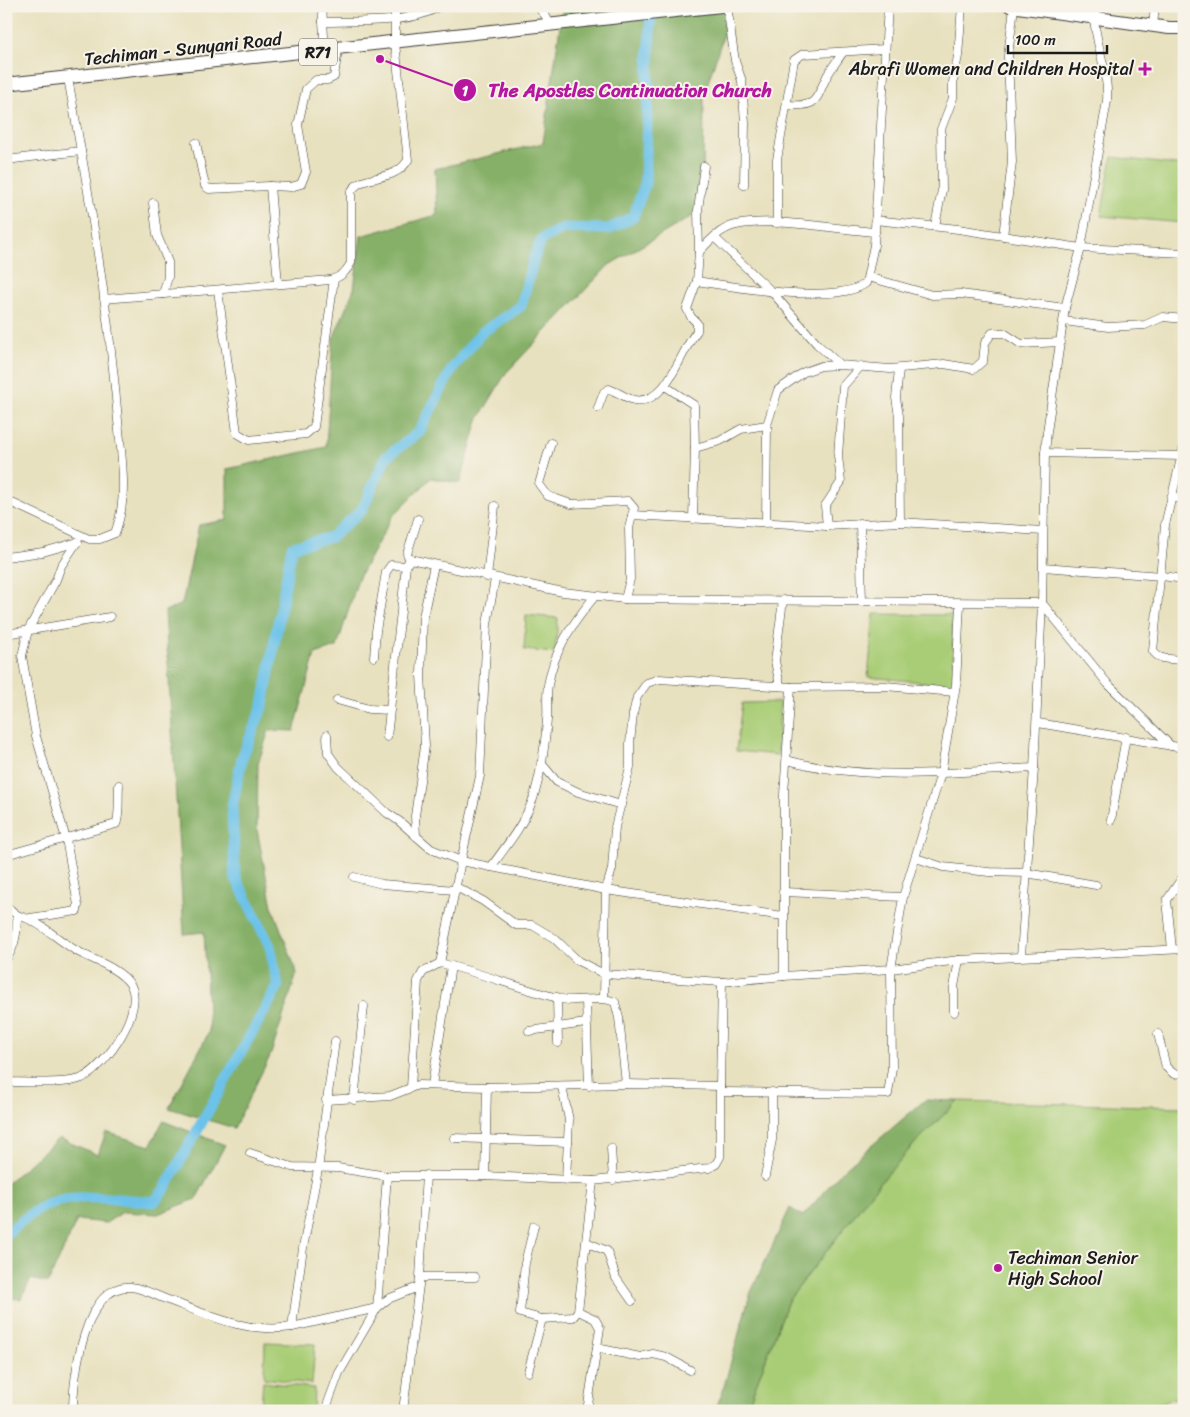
<svg xmlns="http://www.w3.org/2000/svg" width="1190" height="1417" viewBox="0 0 1190 1417" font-family="Sriracha,sans-serif">
<style>
.green{fill:#a9cd76;stroke:#627449}
.forest{fill:#86b067;stroke:#516642}
.lines{fill:none;stroke-linecap:round;stroke-linejoin:round}
.river{stroke:#6cc2e9;stroke-width:11}
.minor-casing{stroke:#3b3a34;stroke-width:9}
.primary-casing{stroke:#3b3a34;stroke-width:14}
.minor{stroke:#fff;stroke-width:8}
.primary{stroke:#fff;stroke-width:12}
.poi-dot{fill:#b5179e;stroke:#f7f3e8;stroke-width:2}
.labels{text-anchor:middle;dominant-baseline:central;stroke-width:4;stroke-linejoin:round;paint-order:stroke}
.shield{fill:#f7f3e8;stroke:#5e5c59;stroke-width:1}
.shield-label{font-size:16px;font-weight:bold;fill:#1c1c1c}
.street-label{font-size:18px;fill:#1c1c1c;stroke:#f7f3e8}
.poi-label{font-size:18px;fill:#1c1c1c;stroke:#f7f3e8;text-anchor:end}
.leader{fill:none;stroke:#b5179e;stroke-width:2}
.callout-dot{fill:#b5179e;stroke:#f7f3e8;stroke-width:2}
.mark-label{font-size:15px;text-anchor:middle;font-weight:bold;fill:#fff}
.callout-label{font-size:19px;text-anchor:middle;font-weight:bold;fill:#b5179e;stroke:#f7f3e8;stroke-width:4;stroke-linejoin:round;paint-order:stroke}
</style>
<rect width="100%" height="100%" fill="#f7f3e8"/>
<filter id="ink" filterUnits="userSpaceOnUse"><feTurbulence type="fractalNoise" baseFrequency=".02" numOctaves="2"/><feDisplacementMap in="SourceGraphic" scale="10" xChannelSelector="R" yChannelSelector="G"/><feConvolveMatrix kernelMatrix="1 2 1 2 8 2 1 2 1" color-interpolation-filters="sRGB"/></filter>
<filter id="wash" filterUnits="userSpaceOnUse"><feTurbulence type="fractalNoise" baseFrequency=".0096" numOctaves="4" result="noise"/><feDisplacementMap in="SourceGraphic" scale="20" xChannelSelector="R" yChannelSelector="G"/><feGaussianBlur stdDeviation="1.12" result="paint"/><feColorMatrix in="noise" values="0 0 0 0 0 0 0 0 0 0 0 0 0 0 0 0 0 1.4 0 .05"/><feComposite in="paint" operator="in"/></filter>
<g filter="url(#wash)">
<rect width="100%" height="100%" fill="#e8e1bf"/>
<!-- green -->
<g class="green">
<polygon points="1112,157 1184,166 1184,223 1101,216"/>
<polygon points="874,614 952,615 954,685 868,677"/>
<polygon points="526,615 558,618 555,653 524,650"/>
<polygon points="780,702 778,755 736,751 742,703"/>
<polygon points="958,1101 1184,1107 1184,1394 1145,1411 746,1411 788,1301 872,1192 915,1143"/>
<polygon points="265,1342 315,1344 312,1384 264,1378"/>
<polygon points="263,1382 314,1388 313,1411 293,1411 261,1405"/>
</g>
<!-- forest -->
<g class="forest">
<polygon points="563,6 725,6 726,27 704,95 703,194 691,217 609,265 506,373 478,420 460,483 431,478 392,517 358,579 337,647 315,654 294,731 269,730 258,764 257,830 272,906 297,973 271,1054 234,1128 169,1108 209,1032 204,932 184,934 165,611 182,604 199,525 227,520 227,469 326,447 333,339 354,289 361,236 437,215 435,169 543,143"/>
<polygon points="925,1100 958,1101 915,1143 872,1192 788,1301 746,1411 715,1411 723,1390 750,1294 790,1208 803,1216 842,1171"/>
<polygon points="163,1121 225,1145 196,1199 158,1214 123,1212 106,1223 77,1220 48,1283 31,1279 21,1299 6,1298 6,1184 59,1138 98,1155 106,1132 150,1146"/>
</g>
<g class="lines">
<!-- river -->
<path class="river" d="M6,1234C23,1219 43,1203 65,1199C94,1195 125,1200 154,1202L164,1190L278,986L270,946L235,876L232,807L242,758L263,705L292,547L331,537L362,510L386,457L419,432L452,369L481,333L521,306L534,258L542,239L563,228L609,229L633,217L645,184L651,6"/>
</g>
</g>
<g filter="url(#ink)">
<g class="lines">
<!-- minor casing -->
<g class="minor-casing">
<g id="minor">
<polyline points="322,6 325,51"/>
<polyline points="537,6 545,15 551,26"/>
<polyline points="727,6 735,61 742,81 745,123 744,185"/>
<path d="M323,22C354,21 414,24 439,6"/>
<polyline points="1153,26 1155,6"/>
<path d="M788,105C819,107 815,100 827,76C832,67 838,60 843,52"/>
<polyline points="196,143 205,186 209,189 270,186 291,187 301,184 306,172 298,125 306,89 316,80 328,80 334,77 338,49"/>
<polyline points="6,160 81,151"/>
<polyline points="270,186 278,284"/>
<polyline points="153,203 157,235 168,262 168,277 163,294"/>
<polyline points="875,220 958,229 1081,248 1184,253"/>
<polyline points="777,223 777,160 794,60 803,54 885,49"/>
<polyline points="935,226 942,190 941,129 953,98 953,82 958,56 962,6"/>
<polyline points="1003,236 1012,162 1008,56 1014,7"/>
<polyline points="714,237 772,292 817,344 840,365"/>
<polyline points="699,252 698,210 704,166"/>
<polyline points="868,277 932,295 961,294 1065,308"/>
<path d="M697,281C734,287 838,305 866,283L874,245L888,6"/>
<polyline points="218,290 237,433 249,440 306,434 314,427 334,279"/>
<path d="M104,299L330,280C341,277 345,273 351,263V192C362,172 394,184 408,160L395,43V6"/>
<polyline points="1064,321 1108,327 1145,325 1163,317 1184,319"/>
<polyline points="899,369 896,398 899,416 900,522"/>
<polyline points="665,386 694,405 695,448"/>
<path d="M598,408L604,392L609,389C618,392 626,398 634,400C667,406 680,351 697,331V323L691,317L687,309L697,281L699,252C709,241 721,228 736,225C775,217 834,229 875,232"/>
<polyline points="551,443 539,484 548,496 571,504 628,501 634,508 629,528 630,579 625,599"/>
<path d="M1184,446L1165,525L1153,651C1159,661 1173,659 1184,660"/>
<polyline points="1045,453 1181,456"/>
<polyline points="1171,497 1184,499"/>
<path d="M6,500L89,539H100L115,533C130,494 120,450 117,409C107,298 88,188 68,78"/>
<polyline points="632,515 827,526 900,522 1043,531"/>
<polyline points="693,519 695,448 720,441 741,429 767,425"/>
<polyline points="766,523 767,425 778,390 804,372 821,366 840,365 890,369 944,364 974,369 983,361 985,343 992,333 1004,333 1021,344 1061,342"/>
<polyline points="860,523 862,602"/>
<polyline points="827,526 825,506 841,482 838,456 843,386 861,366"/>
<polyline points="6,557 43,552 78,542"/>
<path d="M410,559L563,592L625,599L1042,603L1045,453L1047,432L1065,308L1081,248L1107,101C1109,73 1096,46 1094,18"/>
<polyline points="410,559 407,554 418,519"/>
<polyline points="1043,567 1162,576 1184,579"/>
<polyline points="487,577 495,506"/>
<polyline points="1042,603 1108,684 1171,746"/>
<polyline points="6,634 110,617"/>
<polyline points="374,657 376,631 386,572 391,565 406,566"/>
<polyline points="780,686 775,661 783,600"/>
<polyline points="791,687 784,794 784,976 891,969 959,960 1184,949"/>
<polyline points="337,700 369,709 389,710"/>
<polyline points="1038,723 1184,748"/>
<polyline points="327,735 328,753 338,767 387,813 399,821 431,849 461,861 480,776 487,624 495,579"/>
<polyline points="387,737 406,566 410,559"/>
<path d="M787,760C866,782 952,772 1034,768L1042,603"/>
<polyline points="541,763 557,782 578,792 621,805"/>
<polyline points="1111,820 1126,737"/>
<polyline points="416,836 415,816 425,746 421,675 423,617 434,565"/>
<path d="M6,855L116,824C120,818 118,795 119,785"/>
<polyline points="916,858 943,867 989,872 1026,873 1096,885"/>
<path d="M491,867C507,845 524,824 533,799C541,774 545,746 547,720C548,709 546,697 548,685C554,649 573,623 595,596"/>
<polyline points="354,877 382,884 455,890"/>
<polyline points="456,887 483,901 516,925 532,925 554,938 578,961 604,974 722,982 784,976"/>
<polyline points="783,892 903,897 941,773 956,685 960,603"/>
<path d="M6,906L17,915C17,931 16,946 6,959"/>
<polyline points="30,918 77,911 78,905 66,839 36,736 22,656 28,630 56,580 61,566 77,542"/>
<polyline points="1172,949 1167,900 1184,875"/>
<polyline points="1021,956 1034,768"/>
<polyline points="440,963 461,861 606,890 783,916"/>
<polyline points="557,997 558,1043"/>
<polyline points="604,998 606,890 612,869 615,827 630,767 630,743 633,714 637,697 647,683 659,679 791,687 885,686 954,692"/>
<polyline points="586,1001 589,1086"/>
<polyline points="954,1012 954,987 959,960"/>
<polyline points="529,1031 586,1023"/>
<polyline points="1158,1034 1166,1067 1174,1074 1184,1073"/>
<polyline points="335,1041 318,1169 303,1248 292,1327 377,1308 388,1299 418,1287"/>
<path d="M6,1082C24,1082 68,1085 82,1078C106,1067 146,1009 130,984C118,967 92,960 75,950C55,938 40,921 17,915"/>
<polyline points="432,1085 451,966"/>
<path d="M411,1087L418,981L423,972L440,963C481,973 521,989 562,999C580,1003 599,995 615,1002L619,1018L626,1084"/>
<polyline points="562,1087 569,1120 566,1179"/>
<polyline points="721,1092 888,1094 892,1068 891,969 903,897"/>
<polyline points="326,1100 390,1096 418,1085 487,1087 626,1084 720,1086 722,982"/>
<polyline points="354,1100 364,1006"/>
<polyline points="454,1138 568,1142"/>
<polyline points="611,1148 613,1180"/>
<polyline points="250,1153 292,1167 338,1168 387,1176 485,1176 593,1181 709,1168 716,1164 720,1157 720,1086"/>
<polyline points="485,1176 487,1087"/>
<polyline points="765,1176 772,1140 772,1092"/>
<polyline points="534,1226 525,1263 520,1313 542,1319 573,1317 578,1311 593,1181"/>
<polyline points="586,1242 607,1251 616,1278 632,1301"/>
<polyline points="420,1277 475,1277"/>
<polyline points="578,1311 595,1319 600,1328 587,1411"/>
<polyline points="597,1348 640,1357 653,1354 666,1357 690,1370"/>
<polyline points="528,1372 542,1319"/>
<path d="M73,1411C73,1378 84,1283 131,1287C142,1288 153,1294 163,1298C206,1314 245,1334 292,1327"/>
<polyline points="325,1411 339,1373 377,1308 387,1176"/>
<polyline points="403,1411 420,1277 426,1175"/>
</g>
</g>
<!-- primary casing -->
<g class="primary-casing">
<g id="primary">
<polyline points="1010,6 1169,28 1184,28"/>
<polyline points="6,84 721,6"/>
</g>
</g>
<!-- minor -->
<use href="#minor" class="minor"/>
<!-- primary -->
<use href="#primary" class="primary"/>
</g>
</g>
<!-- markers -->
<g class="poi-dot">
<path d="M1142.5 61.5h5v5h5v5h-5v5h-5v-5h-5v-5h5z"/>
<circle cx="998" cy="1268" r="5"/>
</g>
<g class="labels">
<!-- shield labels -->
<rect class="shield" x="299" y="38.5" width="38" height="27" rx="4"/>
<g class="shield-label">
<text x="318" y="52">R71</text>
</g>
<!-- street labels -->
<g class="street-label">
<text transform="translate(183 49) rotate(-6)">Techiman - Sunyani Road</text>
</g>
<!-- poi labels -->
<g class="poi-label">
<text x="1134" y="69">Abrafi Women and Children Hospital</text>
<text x="1008" y="1258" text-anchor="start">Techiman Senior<tspan x="1008" dy="21">High School</tspan></text>
</g>
</g>
<!-- callouts -->
<path class="leader" d="M380 59L465 90"/>
<g class="callout-dot">
<circle cx="380" cy="59" r="5"/>
<circle cx="465" cy="90" r="12"/>
</g>
<g class="mark-label">
<text x="465" y="96">1</text>
</g>
<g class="callout-label">
<text x="630" y="97">The Apostles Continuation Church</text>
</g>
<!-- margin -->
<rect width="1190" height="1417" fill="none" stroke="#f7f3e8" stroke-width="25"/>
<!-- scale -->
<path d="M1008 45v8h99v-8" fill="none" stroke="#1c1c1c" stroke-width="2.5"/>
<text x="1015" y="45" font-size="15" fill="#1c1c1c" stroke="#f7f3e8" stroke-width="4" paint-order="stroke">100 m</text>
</svg>
